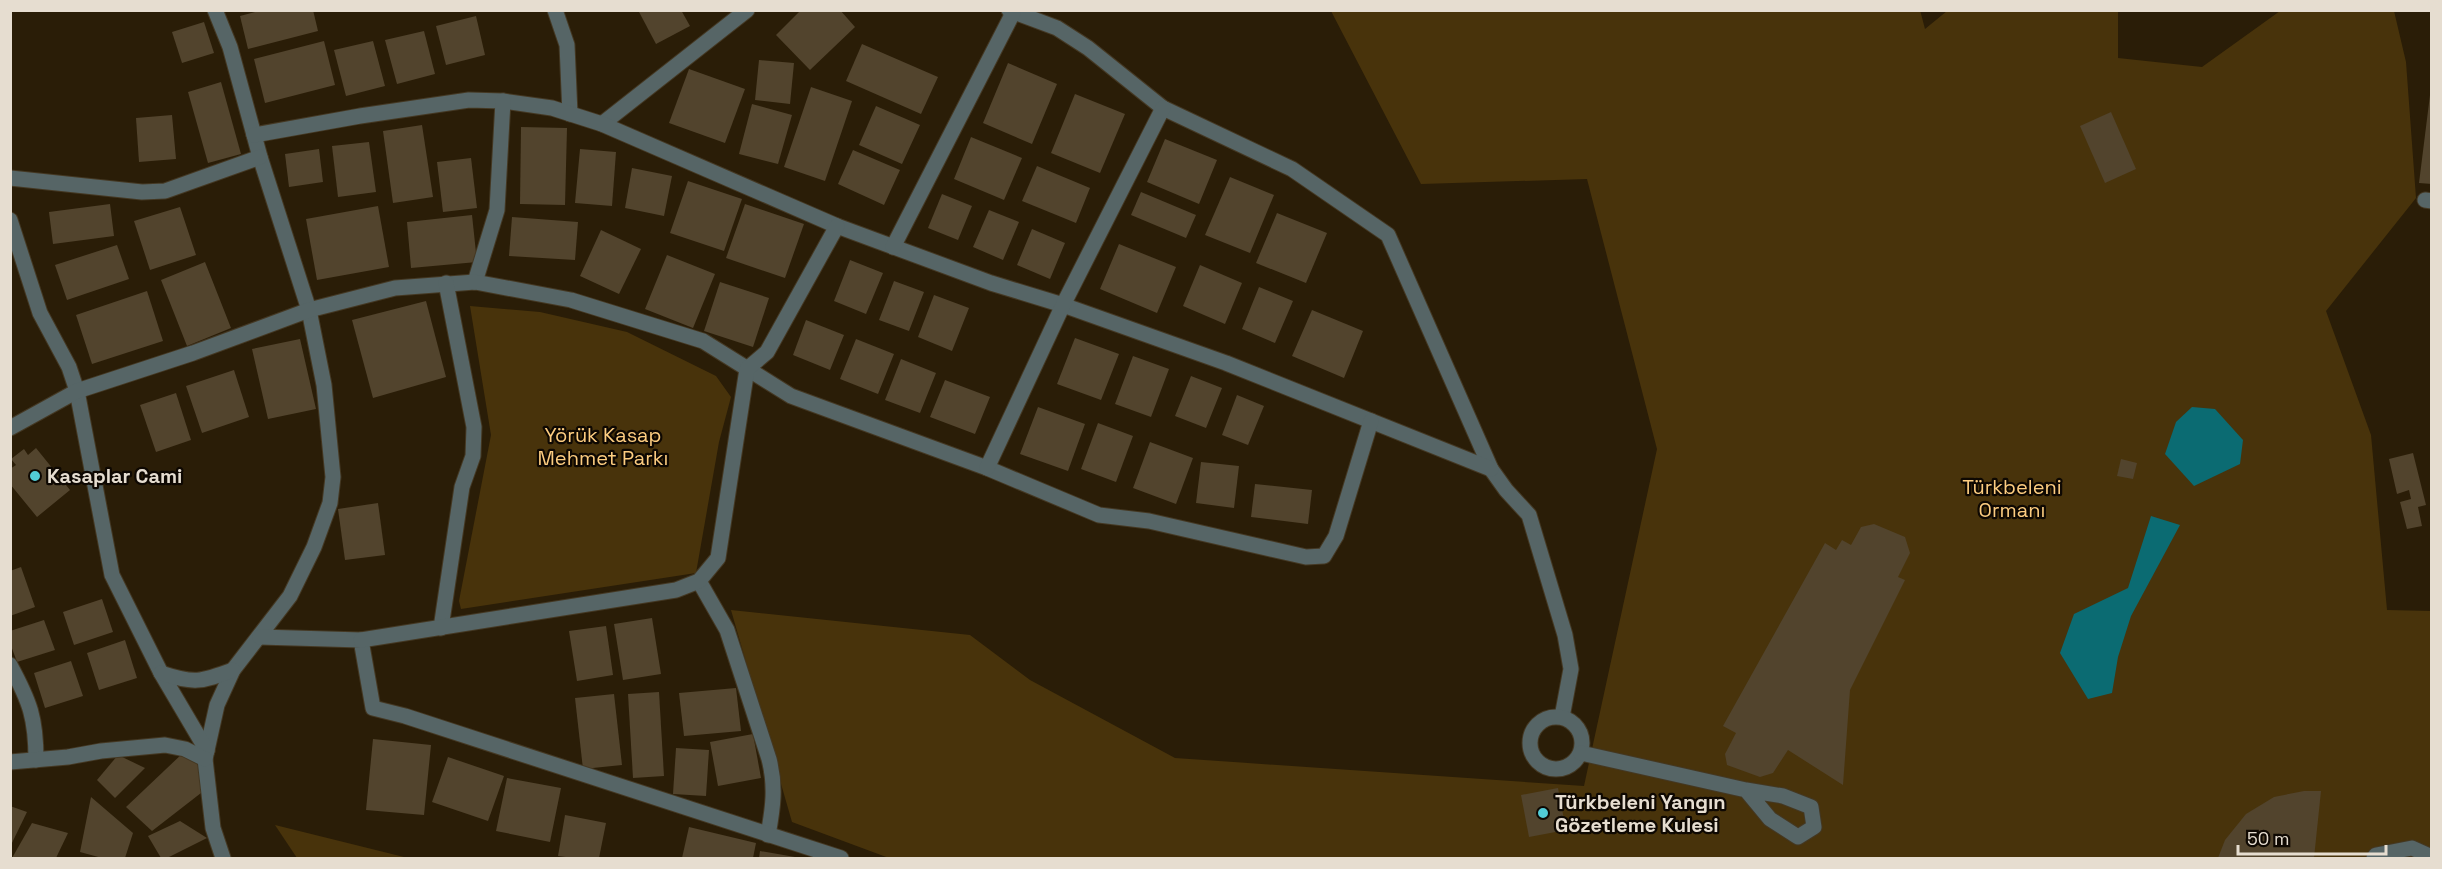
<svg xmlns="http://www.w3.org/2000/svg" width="2442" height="869" viewBox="0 0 2442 869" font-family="'Space Grotesk',sans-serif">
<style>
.green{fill:#48330b}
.water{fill:#0b6b72}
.building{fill:#52442d}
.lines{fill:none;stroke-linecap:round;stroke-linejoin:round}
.minor-casing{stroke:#443823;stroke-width:17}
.minor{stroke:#566566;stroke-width:15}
.poi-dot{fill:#52ccd6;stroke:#0e0802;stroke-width:2}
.labels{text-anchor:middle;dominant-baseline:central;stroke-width:4.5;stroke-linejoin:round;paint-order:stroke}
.park-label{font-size:20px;fill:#fdcd80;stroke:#0e0802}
.poi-label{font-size:20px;font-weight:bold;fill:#e6ddd0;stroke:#0e0802;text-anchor:start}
</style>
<rect width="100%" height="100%" fill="#2a1d07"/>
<!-- green -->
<g class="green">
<polygon points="1920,10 1925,29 1947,11 2118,11 2118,58 2202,67 2280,11 2394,11 2406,62 2416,198 2326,311 2371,435 2387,610 2431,611 2431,858 889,858 792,822 731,610 970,635 1030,680 1175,758 1584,786 1657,449 1587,179 1421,184 1331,11"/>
<polygon points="470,306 540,312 627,332 716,376 731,397 719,442 696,573 461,609 459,601 491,435"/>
<polygon points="275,825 408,858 297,858"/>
</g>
<!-- water -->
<g class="water">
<polygon points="2192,407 2215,409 2243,440 2240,464 2194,486 2165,454 2176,422"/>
<polygon points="2151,516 2180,525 2131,616 2118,657 2112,693 2088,699 2060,653 2074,614 2128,588"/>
</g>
<!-- building -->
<g class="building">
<polygon points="262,10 313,10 318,31 248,49 240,16"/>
<polygon points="638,10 681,10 690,26 656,44"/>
<polygon points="801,10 840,10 855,27 810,70 776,35"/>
<polygon points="476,16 485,55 446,65 436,26"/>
<polygon points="204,22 214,53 182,63 172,32"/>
<polygon points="424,31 435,74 397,84 385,40"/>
<polygon points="324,41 335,85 265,103 254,59"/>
<polygon points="373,41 385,86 346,96 334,50"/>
<polygon points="862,44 938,77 921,114 846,81"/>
<polygon points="759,60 794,63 790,104 755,100"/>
<polygon points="1008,63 1057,84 1032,144 983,123"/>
<polygon points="689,69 745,89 725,143 669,123"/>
<polygon points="221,82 241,154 208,163 188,92"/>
<polygon points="811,87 852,101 825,181 784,167"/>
<polygon points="1075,94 1125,114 1100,173 1051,153"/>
<polygon points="2430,95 2432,95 2432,184 2419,183"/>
<polygon points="752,104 792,115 778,164 739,154"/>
<polygon points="876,106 920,125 902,164 859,145"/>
<polygon points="2111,112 2136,169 2105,183 2080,126"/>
<polygon points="172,115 176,159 139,162 136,118"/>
<polygon points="422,125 433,197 393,203 383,131"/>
<polygon points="521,127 567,128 565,205 520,204"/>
<polygon points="971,137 1022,158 1004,200 954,179"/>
<polygon points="1165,139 1217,160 1199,204 1147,182"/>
<polygon points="369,142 376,192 338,197 332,146"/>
<polygon points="319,149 323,182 289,187 285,154"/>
<polygon points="580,149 616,152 612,206 575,203"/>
<polygon points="853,150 900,170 884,205 838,184"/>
<polygon points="471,158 477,208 443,212 437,162"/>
<polygon points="1037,166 1090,188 1076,223 1022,201"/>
<polygon points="632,168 672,176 664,216 625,208"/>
<polygon points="1230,177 1274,195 1250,253 1205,235"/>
<polygon points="688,181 742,199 724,251 670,233"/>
<polygon points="1141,192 1196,215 1186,238 1131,215"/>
<polygon points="942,194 972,206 958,240 928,228"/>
<polygon points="110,204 114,236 53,244 49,212"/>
<polygon points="745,204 804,224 785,278 726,258"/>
<polygon points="378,206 389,267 317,280 306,219"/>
<polygon points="180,207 196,255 150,270 134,221"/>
<polygon points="989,210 1019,222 1003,260 973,247"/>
<polygon points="1277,213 1327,233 1306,283 1256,263"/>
<polygon points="472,215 477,262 411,268 407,222"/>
<polygon points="512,217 578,222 575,260 509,256"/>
<polygon points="1032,229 1065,243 1050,279 1017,265"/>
<polygon points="601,230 641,249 619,294 580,276"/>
<polygon points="1119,244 1176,267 1157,313 1100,289"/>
<polygon points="117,245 129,279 67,300 55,265"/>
<polygon points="667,255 715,274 693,328 645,309"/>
<polygon points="850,260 883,273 866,314 834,301"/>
<polygon points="205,262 231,328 187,346 161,280"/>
<polygon points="1200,265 1242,283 1225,324 1183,306"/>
<polygon points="894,281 924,292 909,331 879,320"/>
<polygon points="720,282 769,298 753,347 704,331"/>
<polygon points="1259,287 1293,301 1275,343 1242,329"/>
<polygon points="147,291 163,341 92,364 76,315"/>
<polygon points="934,295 969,308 952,351 918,337"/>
<polygon points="426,301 446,377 373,398 352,320"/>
<polygon points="1312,310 1363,331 1344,378 1292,356"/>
<polygon points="806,320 844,335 830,370 793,355"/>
<polygon points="1075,338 1119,354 1101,400 1057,384"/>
<polygon points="300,339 316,409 268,419 252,349"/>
<polygon points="856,339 894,354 878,394 840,379"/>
<polygon points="1133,356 1169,369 1151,417 1115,404"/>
<polygon points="901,359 936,373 920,413 885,400"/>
<polygon points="234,370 249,417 202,433 186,386"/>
<polygon points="1191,376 1222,388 1206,428 1175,416"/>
<polygon points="945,380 990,397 975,434 930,417"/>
<polygon points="176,393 191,440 156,452 140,405"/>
<polygon points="1237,395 1264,406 1248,445 1222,435"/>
<polygon points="1038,407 1085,424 1068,471 1020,454"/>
<polygon points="1098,423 1133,436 1116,482 1081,469"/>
<polygon points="1150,442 1193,458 1176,504 1133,488"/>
<polygon points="36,448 70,490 37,517 10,484 10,469 16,465 11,459 24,449 28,455"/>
<polygon points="2413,453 2426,505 2418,507 2422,526 2407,529 2400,502 2411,499 2409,490 2397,494 2389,459"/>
<polygon points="2121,459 2137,463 2133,479 2117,476"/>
<polygon points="1201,462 1239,466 1234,508 1196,503"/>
<polygon points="1255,484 1312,490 1308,524 1251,517"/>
<polygon points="378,503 385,555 345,560 338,509"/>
<polygon points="1874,524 1905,537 1910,553 1898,577 1905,580 1850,690 1843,785 1788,750 1773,773 1760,777 1727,765 1725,754 1736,733 1723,726 1825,543 1836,550 1842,540 1851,545 1861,527"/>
<polygon points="21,567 35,607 10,616 10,571"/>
<polygon points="102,599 113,632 74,645 63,612"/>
<polygon points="652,618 661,674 623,680 614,624"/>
<polygon points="44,620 55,650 17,662 10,643 10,631"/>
<polygon points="606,626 613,675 577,681 569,631"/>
<polygon points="125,640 137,678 99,690 87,653"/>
<polygon points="71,661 83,696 45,708 34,673"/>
<polygon points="736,688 741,731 684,736 679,693"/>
<polygon points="659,692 664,776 633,778 628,694"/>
<polygon points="614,694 622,765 583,769 575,698"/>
<polygon points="753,734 761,778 718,786 710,742"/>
<polygon points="373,739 431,745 424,815 366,810"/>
<polygon points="676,748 709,750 706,796 673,794"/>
<polygon points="184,752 201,765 201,793 152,831 126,807"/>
<polygon points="118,755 145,768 115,798 97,780"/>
<polygon points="448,757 504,776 488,821 432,802"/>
<polygon points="507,778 561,788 550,842 496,831"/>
<polygon points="1558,788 1566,830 1529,837 1521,795"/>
<polygon points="2304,791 2321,791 2314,858 2218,858 2225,840 2246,814 2274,797"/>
<polygon points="91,797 133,833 125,858 102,858 80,852"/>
<polygon points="10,806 27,812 10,847"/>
<polygon points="565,815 606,823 599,858 573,858 558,856"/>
<polygon points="180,821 207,838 167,858 161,858 148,836"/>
<polygon points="32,823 68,833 56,858 12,858"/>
<polygon points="689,827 756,843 753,858 682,858"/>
<polygon points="760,851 795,857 795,858 759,858"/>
</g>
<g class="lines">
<!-- minor casing -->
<g class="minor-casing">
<g id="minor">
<polyline points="215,10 230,47 260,157 309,310 324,385 333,477 330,503 314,547 290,596 233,670 217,705 205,759 213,828 223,858"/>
<polyline points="555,10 567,45 570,114"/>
<polyline points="1009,10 1057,28 1088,48 1163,108 1292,169 1388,235 1491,469 1506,490 1529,515 1565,635 1571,669 1562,717"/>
<polyline points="602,124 747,10"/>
<polyline points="254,135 360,116 469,100 503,101 552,108 602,124 837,226 991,283 1063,305 1226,363 1491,469"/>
<polyline points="10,178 142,192 165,191 260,157"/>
<polyline points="2425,200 2432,201"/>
<polyline points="10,220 40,313 69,367 77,391 112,575 161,673 207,751"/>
<polyline points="893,247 1013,13"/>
<polyline points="475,282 497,210 503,101"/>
<polyline points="10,428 77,391 193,353 309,310 395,288 475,282 571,300 703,341 791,396 987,468 1099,515 1149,521 1306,557 1324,556 1336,536 1371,421"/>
<polyline points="987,468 1063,305 1163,108"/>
<path d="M699,581L727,630L769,759C776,786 773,808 768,835"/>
<polyline points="441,628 462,487 473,456 474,427 446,283"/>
<polyline points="260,637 361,640 373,708 405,716 841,858"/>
<polyline points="361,640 676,590 699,581 718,558 747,369 767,352 837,226"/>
<path d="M10,665C30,702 36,718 36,760"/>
<path d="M161,673C194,684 201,682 233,670"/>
<circle cx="1556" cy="743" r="26"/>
<polyline points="1581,753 1746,790 1783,796 1811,807 1814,827 1798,837 1770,819 1746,790"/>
<polyline points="10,762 68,757 101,751 165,745 185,749 205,759"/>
<polyline points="2374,858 2376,855 2412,848 2432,857"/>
</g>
</g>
<!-- minor -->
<use href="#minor" class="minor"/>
</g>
<!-- markers -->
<g class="poi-dot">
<circle cx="35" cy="476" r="6"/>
<circle cx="1543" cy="813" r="6"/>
</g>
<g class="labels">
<!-- park labels -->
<g class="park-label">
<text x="603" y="435">Yörük Kasap<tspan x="603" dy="23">Mehmet Parkı</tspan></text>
<text x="2012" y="487">Türkbeleni<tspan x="2012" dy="23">Ormanı</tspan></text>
</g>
<!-- poi labels -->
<g class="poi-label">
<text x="47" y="476">Kasaplar Cami</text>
<text x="1555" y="802">Türkbeleni Yangın<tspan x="1555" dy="23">Gözetleme Kulesi</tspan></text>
</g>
</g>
<!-- border -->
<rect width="2442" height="869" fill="none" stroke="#e6ddd0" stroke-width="24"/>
<!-- scale -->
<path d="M2238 845v9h148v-9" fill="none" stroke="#e6ddd0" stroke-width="3"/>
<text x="2247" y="845" font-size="18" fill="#e6ddd0" stroke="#0e0802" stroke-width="4.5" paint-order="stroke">50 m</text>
</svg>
